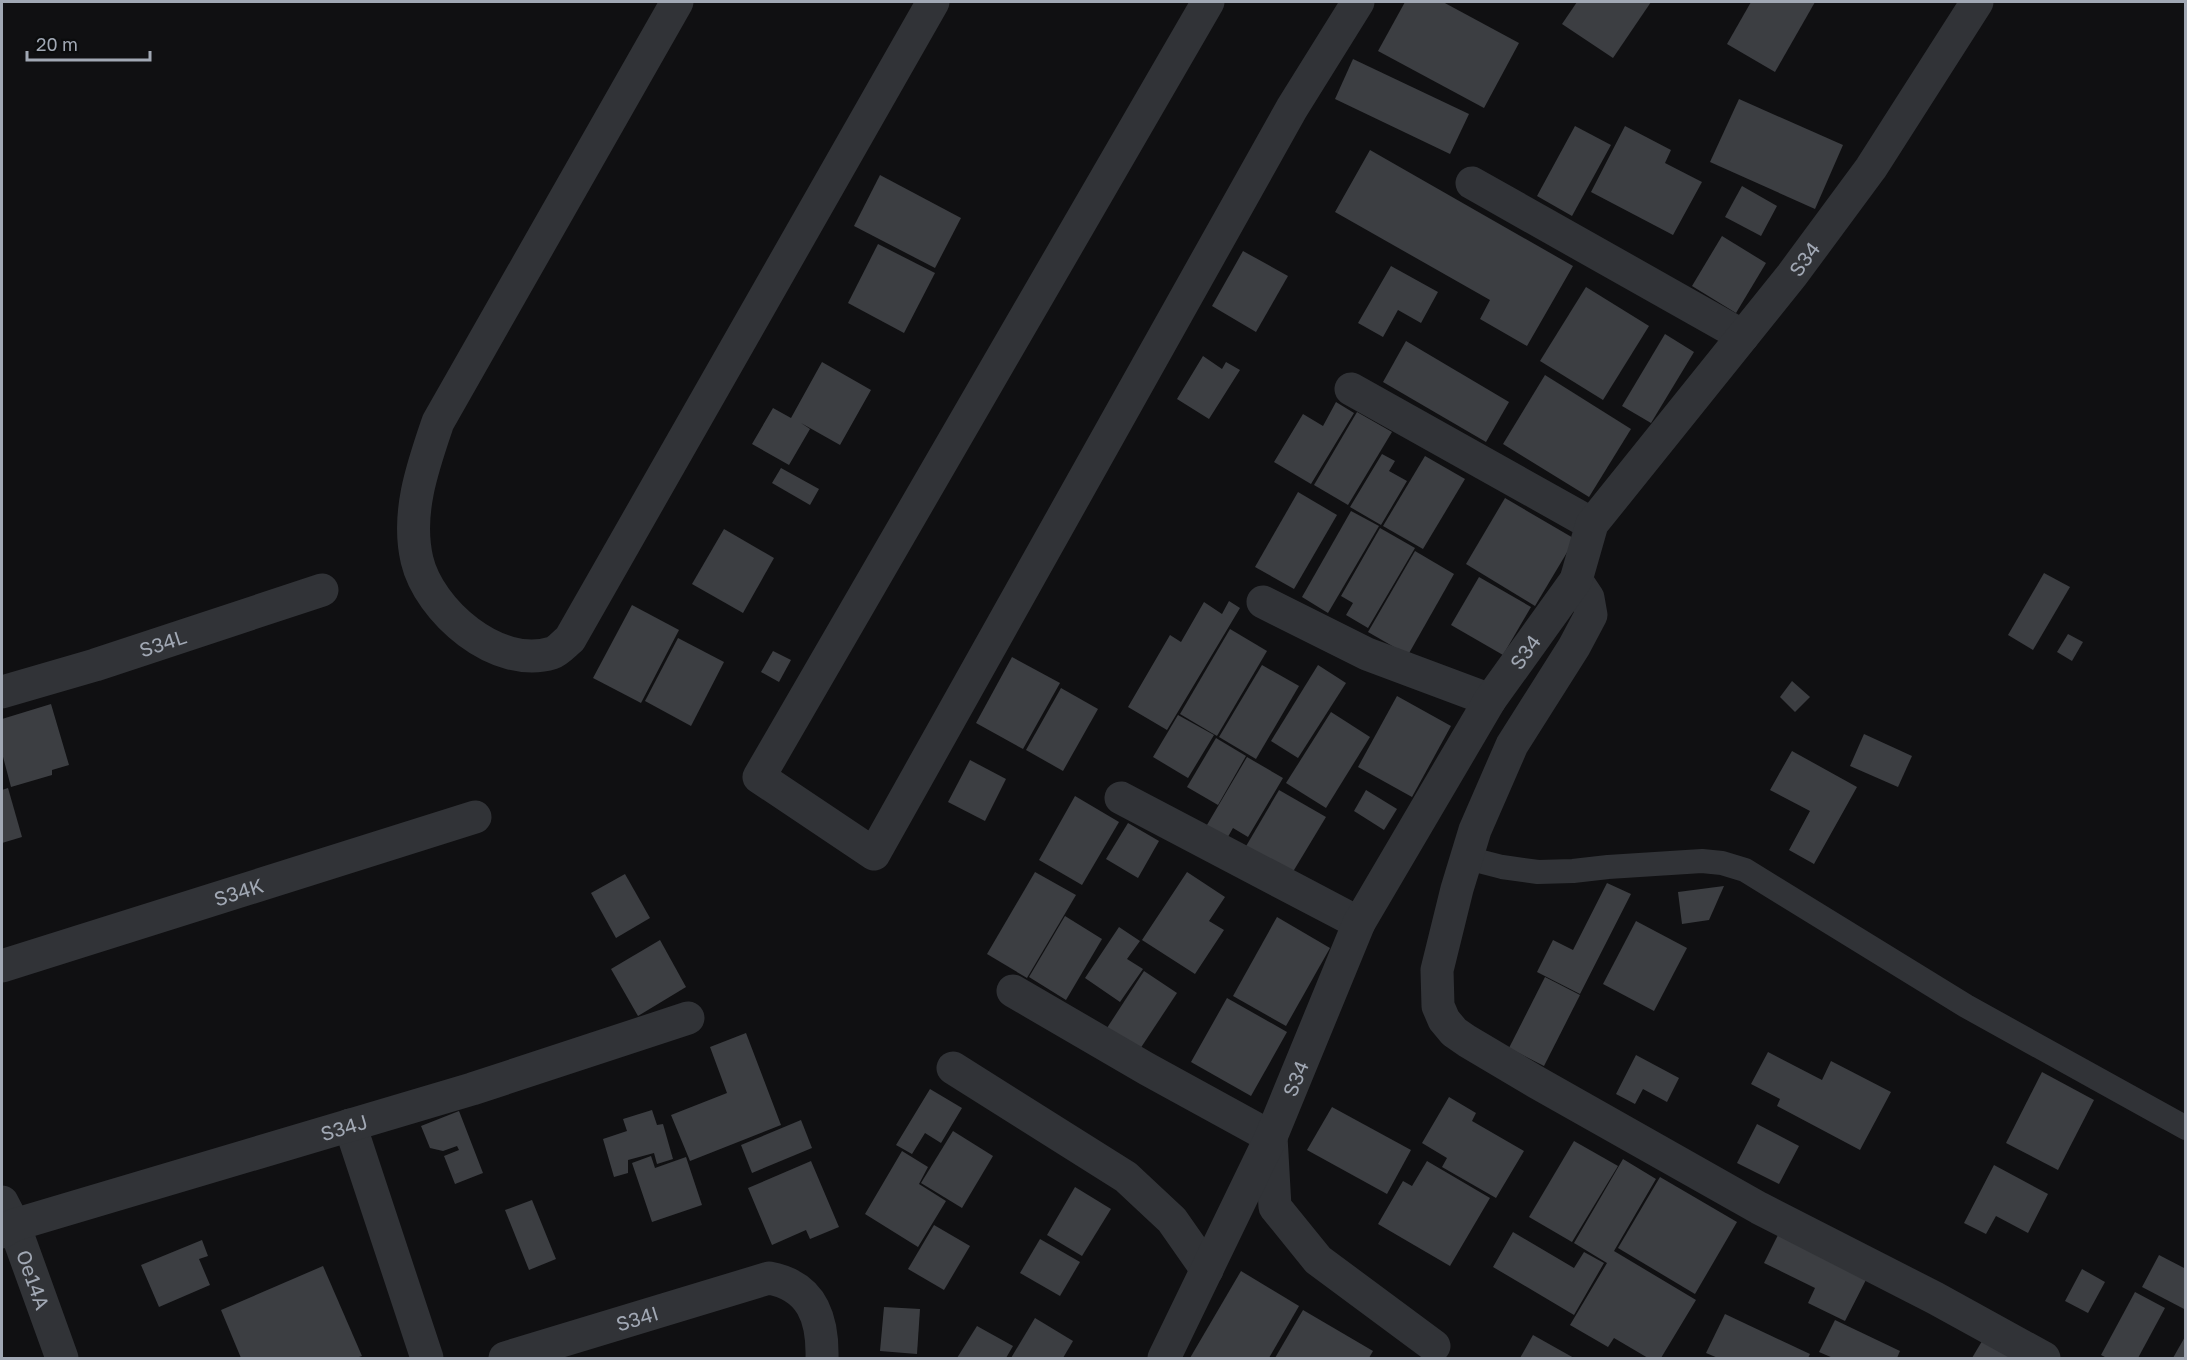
<svg xmlns="http://www.w3.org/2000/svg" width="2187" height="1360" viewBox="0 0 2187 1360" font-family="'Golos Text',sans-serif">
<style>
.building{fill:#3c3e42}
.lines{fill:none;stroke-linecap:round;stroke-linejoin:round}
.service{stroke:#313337;stroke-width:24}
.minor{stroke:#313337;stroke-width:33}
.labels{text-anchor:middle;dominant-baseline:central;stroke-width:4.5;stroke-linejoin:round;paint-order:stroke}
.street-label{font-size:20px;fill:#a1a8b4;stroke:#0b0c0d}
</style>
<rect width="100%" height="100%" fill="#101012"/>
<!-- building -->
<g class="building">
<polygon points="1405,2 1443,2 1519,43 1484,108 1378,51"/>
<polygon points="1577,2 1651,2 1613,58 1562,24"/>
<polygon points="1751,2 1815,2 1775,72 1727,44"/>
<polygon points="1353,59 1469,114 1450,154 1335,99"/>
<polygon points="1739,99 1843,145 1815,209 1710,162"/>
<polygon points="1575,126 1611,145 1572,216 1537,196"/>
<polygon points="1625,126 1671,150 1665,163 1702,182 1673,235 1591,192"/>
<polygon points="1370,150 1573,266 1527,346 1480,319 1490,300 1335,212"/>
<polygon points="880,175 961,218 935,268 854,226"/>
<polygon points="1742,186 1777,206 1761,236 1725,217"/>
<polygon points="1722,236 1766,263 1736,313 1692,286"/>
<polygon points="878,244 935,273 904,333 848,303"/>
<polygon points="1243,251 1288,276 1256,332 1212,306"/>
<polygon points="1391,266 1438,292 1421,323 1398,310 1383,337 1358,323"/>
<polygon points="1586,287 1649,326 1603,400 1540,361"/>
<polygon points="1665,334 1694,352 1651,423 1622,406"/>
<polygon points="1406,341 1509,402 1486,442 1383,382"/>
<polygon points="1203,356 1222,369 1226,362 1240,370 1209,419 1177,399"/>
<polygon points="822,362 871,390 840,445 801,423 810,429 789,465 752,444 773,408 791,418"/>
<polygon points="1545,375 1631,429 1589,497 1503,444"/>
<polygon points="1336,402 1354,413 1311,484 1274,462 1303,414 1323,426"/>
<polygon points="1357,412 1392,432 1348,505 1314,485"/>
<polygon points="1382,454 1395,461 1389,471 1407,481 1381,525 1350,507"/>
<polygon points="1425,456 1465,479 1423,549 1383,526"/>
<polygon points="781,468 819,489 810,505 772,483"/>
<polygon points="1298,492 1337,515 1294,589 1255,567"/>
<polygon points="1505,498 1575,539 1535,606 1466,564"/>
<polygon points="1351,511 1379,526 1328,613 1302,597"/>
<polygon points="1380,528 1415,548 1368,628 1346,615 1353,603 1341,596"/>
<polygon points="724,529 774,558 743,613 692,584"/>
<polygon points="1415,551 1454,574 1408,655 1368,632"/>
<polygon points="2044,573 2070,587 2033,650 2008,635"/>
<polygon points="1479,577 1531,607 1503,655 1451,625"/>
<polygon points="1229,601 1240,608 1167,730 1128,707 1170,635 1181,642 1204,602 1222,614"/>
<polygon points="632,605 679,630 641,703 593,678"/>
<polygon points="1230,629 1267,651 1217,736 1180,714"/>
<polygon points="2068,634 2083,642 2072,661 2057,652"/>
<polygon points="678,638 724,662 691,726 645,701"/>
<polygon points="773,651 791,660 779,682 761,672"/>
<polygon points="1012,657 1060,683 1023,749 976,723"/>
<polygon points="1262,665 1299,686 1256,759 1219,737"/>
<polygon points="1318,665 1346,683 1298,758 1271,741"/>
<polygon points="1792,681 1810,697 1795,712 1780,697"/>
<polygon points="1061,688 1098,709 1063,771 1026,750"/>
<polygon points="1397,696 1451,726 1412,797 1358,767"/>
<polygon points="51,704 69,765 52,770 52,775 11,787 2,753 2,719"/>
<polygon points="1331,712 1370,737 1326,808 1286,783"/>
<polygon points="1178,715 1214,735 1188,778 1153,757"/>
<polygon points="1864,734 1912,756 1898,787 1850,766"/>
<polygon points="1216,738 1246,756 1218,805 1187,787"/>
<polygon points="1792,751 1857,787 1814,864 1789,850 1810,811 1770,790"/>
<polygon points="1247,757 1283,778 1248,837 1233,828 1225,842 1204,830"/>
<polygon points="970,760 1006,779 985,821 948,802"/>
<polygon points="8,788 22,837 2,843 2,790"/>
<polygon points="1279,790 1326,817 1288,880 1242,853"/>
<polygon points="1366,790 1397,809 1384,830 1354,811"/>
<polygon points="1075,796 1119,822 1082,885 1039,860"/>
<polygon points="1128,823 1159,841 1138,878 1106,859"/>
<polygon points="1035,872 1076,895 1027,978 987,954"/>
<polygon points="1187,872 1225,897 1209,921 1224,930 1195,974 1142,940"/>
<polygon points="625,874 650,918 616,938 591,893"/>
<polygon points="1607,883 1631,894 1580,994 1537,972 1553,940 1573,950"/>
<polygon points="1724,886 1709,920 1682,924 1678,892"/>
<polygon points="1065,916 1102,939 1066,1000 1029,977"/>
<polygon points="1277,917 1330,948 1286,1026 1233,996"/>
<polygon points="1636,921 1687,948 1654,1011 1603,984"/>
<polygon points="1119,927 1140,941 1127,959 1143,969 1120,1002 1085,978"/>
<polygon points="660,940 686,987 638,1016 611,969"/>
<polygon points="1144,971 1177,993 1140,1049 1107,1028"/>
<polygon points="1545,977 1580,995 1544,1066 1509,1048"/>
<polygon points="1227,998 1287,1032 1251,1096 1191,1062"/>
<polygon points="746,1033 781,1125 690,1161 671,1115 727,1093 710,1047"/>
<polygon points="1768,1052 1822,1080 1831,1061 1891,1092 1860,1150 1777,1106 1780,1099 1751,1084"/>
<polygon points="1636,1055 1679,1078 1667,1102 1643,1089 1635,1104 1616,1094"/>
<polygon points="2042,1072 2094,1100 2058,1170 2006,1143"/>
<polygon points="930,1089 962,1108 941,1143 925,1133 912,1154 896,1145"/>
<polygon points="1449,1097 1476,1113 1472,1121 1524,1151 1496,1198 1442,1167 1447,1158 1422,1143"/>
<polygon points="1332,1107 1411,1150 1387,1194 1307,1150"/>
<polygon points="652,1110 657,1125 663,1124 673,1159 657,1164 654,1153 628,1160 628,1173 614,1177 603,1139 627,1131 623,1119"/>
<polygon points="459,1111 483,1173 455,1184 444,1156 459,1150 457,1146 443,1151 430,1148 421,1126"/>
<polygon points="801,1120 812,1148 752,1173 741,1145"/>
<polygon points="1757,1124 1799,1146 1779,1184 1737,1163"/>
<polygon points="953,1131 993,1156 962,1208 921,1183"/>
<polygon points="1574,1141 1618,1166 1572,1242 1529,1217"/>
<polygon points="902,1151 928,1167 919,1184 946,1201 918,1247 865,1214"/>
<polygon points="651,1156 655,1168 686,1157 702,1205 652,1222 632,1163"/>
<polygon points="1623,1159 1656,1179 1614,1251 1696,1300 1661,1358 1648,1358 1614,1338 1608,1347 1570,1325 1607,1263 1574,1243"/>
<polygon points="811,1161 839,1227 810,1239 806,1230 772,1245 748,1188"/>
<polygon points="1427,1161 1490,1198 1450,1266 1378,1224 1403,1181 1412,1186"/>
<polygon points="1994,1165 2048,1194 2028,1233 1996,1216 1986,1234 1964,1223"/>
<polygon points="1660,1177 1737,1222 1695,1294 1618,1248"/>
<polygon points="1075,1187 1111,1209 1082,1256 1047,1235"/>
<polygon points="532,1200 556,1259 529,1270 505,1210"/>
<polygon points="934,1225 970,1246 944,1290 908,1269"/>
<polygon points="1781,1229 1870,1272 1845,1321 1808,1303 1815,1288 1764,1263"/>
<polygon points="1513,1232 1574,1268 1584,1252 1604,1263 1574,1315 1493,1267"/>
<polygon points="1040,1239 1080,1262 1060,1296 1020,1273"/>
<polygon points="202,1240 208,1256 199,1259 210,1285 159,1307 141,1265"/>
<polygon points="2159,1255 2186,1269 2186,1310 2142,1287"/>
<polygon points="323,1266 362,1356 356,1358 241,1358 221,1310"/>
<polygon points="2082,1269 2105,1282 2088,1313 2065,1301"/>
<polygon points="1241,1271 1299,1306 1269,1358 1190,1358"/>
<polygon points="2135,1292 2165,1308 2138,1358 2107,1358 2101,1355"/>
<polygon points="884,1307 920,1309 917,1354 880,1351"/>
<polygon points="1303,1310 1373,1351 1369,1358 1275,1358"/>
<polygon points="1725,1314 1810,1354 1808,1358 1718,1358 1706,1353"/>
<polygon points="1035,1318 1073,1341 1063,1358 1011,1358"/>
<polygon points="1835,1320 1900,1351 1897,1358 1833,1358 1819,1352"/>
<polygon points="977,1326 1013,1346 1006,1358 957,1358"/>
<polygon points="1988,1331 2038,1358 1972,1358"/>
<polygon points="1533,1335 1574,1358 1520,1358"/>
<polygon points="2186,1335 2186,1358 2173,1358"/>
</g>
<g class="lines">
<!-- service -->
<polyline class="service" points="1467,858 1502,867 1538,872 1573,871 1608,867 1702,861 1722,863 1745,870 1966,1006 2186,1128"/>
<!-- minor -->
<g class="minor">
<path d="M677,2L438,422C423,466 406,513 417,560C429,611 497,670 552,653C558,651 564,644 570,639L933,2"/>
<polyline points="1208,2 759,777 874,854 1292,108 1358,2"/>
<polyline points="1472,183 1743,336"/>
<polyline points="1351,389 1592,524"/>
<polyline points="1576,580 1588,598 1591,615 1574,647 1512,745 1475,830 1457,889 1437,970 1438,1006 1444,1020 1454,1032 1467,1041 1536,1082 1759,1208 1935,1298 2044,1358"/>
<polyline points="1263,602 1367,654 1490,700"/>
<path id="s1" d="M2,692L95,665L322,590"/>
<polyline points="1121,798 1359,923"/>
<path id="s2" d="M2,966L475,817"/>
<polyline points="1013,991 1147,1069 1271,1137 1275,1207 1318,1260 1434,1346"/>
<polyline points="953,1068 1126,1177 1172,1220 1207,1270"/>
<polyline points="350,1125 427,1358"/>
<path id="s3" d="M2,1202L14,1225L62,1358"/>
<path id="s4" d="M2,1232L14,1225L472,1089L688,1018"/>
<path id="s5" d="M505,1358L769,1278C812,1286 823,1318 822,1358"/>
<path id="s6" d="M1164,1358L1271,1137L1359,923L1490,700L1576,580L1592,524L1792,275L1871,168L1977,2"/>
</g>
</g>
<g class="labels">
<!-- street labels -->
<g class="street-label">
<text stroke="none"><textPath href="#s6" startOffset="1281">S34</textPath></text>
<text stroke="none"><textPath href="#s1" startOffset="168">S34L</textPath></text>
<text stroke="none"><textPath href="#s6" startOffset="795">S34</textPath></text>
<text stroke="none"><textPath href="#s2" startOffset="248">S34K</textPath></text>
<text stroke="none"><textPath href="#s6" startOffset="309">S34</textPath></text>
<text stroke="none"><textPath href="#s4" startOffset="358">S34J</textPath></text>
<text stroke="none"><textPath href="#s3" startOffset="84">Oe14A</textPath></text>
<text stroke="none"><textPath href="#s5" startOffset="138">S34I</textPath></text>
</g>
</g>
<!-- border -->
<rect width="2187" height="1360" fill="none" stroke="#a1a8b4" stroke-width="6"/>
<!-- scale -->
<path d="M27 51v9h123v-9" fill="none" stroke="#a1a8b4" stroke-width="3"/>
<text x="36" y="51" font-size="18" fill="#a1a8b4" stroke="#0b0c0d" stroke-width="4.5" paint-order="stroke">20 m</text>
</svg>
